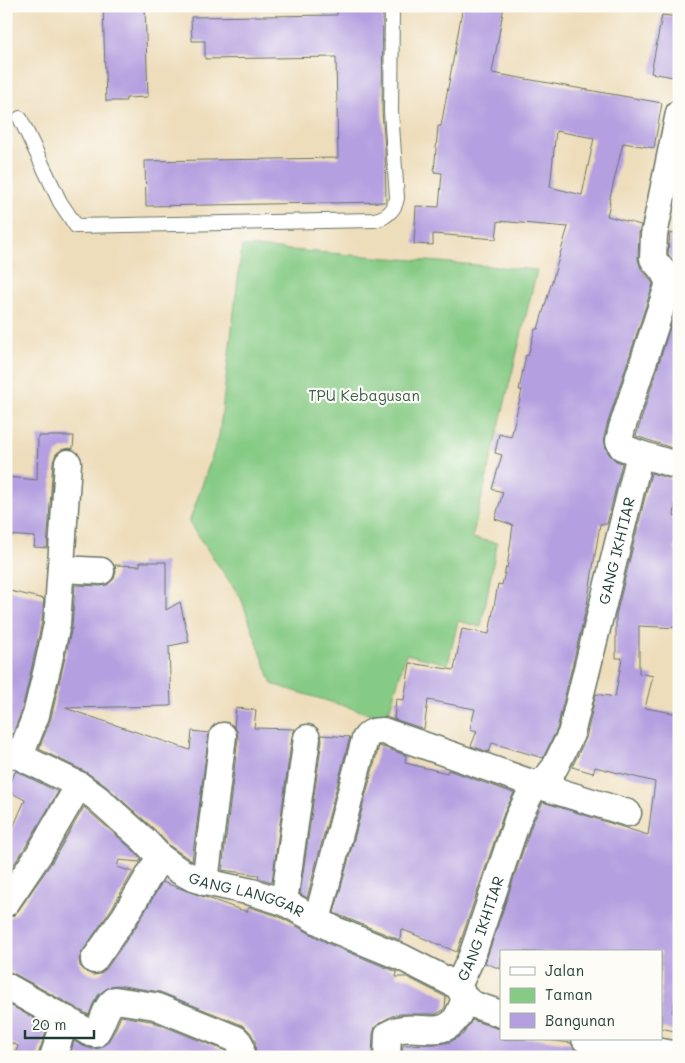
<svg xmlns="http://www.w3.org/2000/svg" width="685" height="1063" viewBox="0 0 685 1063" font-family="Mali,sans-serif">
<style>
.green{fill:#86cb85;stroke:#52845c}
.building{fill:#b49fe0;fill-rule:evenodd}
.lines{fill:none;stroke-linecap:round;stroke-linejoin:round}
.service-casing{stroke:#677563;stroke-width:16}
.minor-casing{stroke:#677563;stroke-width:29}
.service{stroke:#fff;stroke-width:14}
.minor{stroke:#fff;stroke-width:26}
.labels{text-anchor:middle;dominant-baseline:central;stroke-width:4.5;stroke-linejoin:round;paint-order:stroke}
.park-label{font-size:15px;fill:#396048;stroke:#fdfcf7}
.street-label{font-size:15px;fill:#1f3d34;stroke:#fdfcf7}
</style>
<rect width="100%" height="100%" fill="#fdfcf7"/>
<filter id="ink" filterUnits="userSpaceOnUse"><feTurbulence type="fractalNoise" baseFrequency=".02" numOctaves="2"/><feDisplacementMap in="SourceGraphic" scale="10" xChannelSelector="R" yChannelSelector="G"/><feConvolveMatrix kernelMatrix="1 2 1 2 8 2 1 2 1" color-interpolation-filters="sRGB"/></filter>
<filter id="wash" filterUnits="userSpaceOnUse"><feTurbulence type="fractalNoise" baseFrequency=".0096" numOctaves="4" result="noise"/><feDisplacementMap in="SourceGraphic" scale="20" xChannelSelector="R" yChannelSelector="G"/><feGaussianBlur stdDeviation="1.12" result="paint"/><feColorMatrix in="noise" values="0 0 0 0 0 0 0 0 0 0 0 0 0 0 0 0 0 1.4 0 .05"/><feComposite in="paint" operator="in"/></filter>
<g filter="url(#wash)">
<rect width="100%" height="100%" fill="#edb"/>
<!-- green -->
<polygon class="green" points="242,246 537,270 472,538 497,543 481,627 458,621 448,664 406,654 387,719 272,684 241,598 189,523 219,436"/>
<g id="blocks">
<!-- building -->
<g class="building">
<polygon points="103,6 145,6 148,97 126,98 126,101 106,101"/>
<polygon points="337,6 383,6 382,111 385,149 386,202 146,206 145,161 338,158 336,57 205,59 205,41 192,41 191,17 337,15"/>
<path d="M463,6H504L492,73L662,103L654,148L623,143L609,202L610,203L607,216L641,225L639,234L638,259L641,269L650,279L653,284L607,425L604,438L606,448L609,454L616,461L622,463L607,524H600L587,605L557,729L543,758L492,743L489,752L471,746L477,731L470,729L475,709L428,700L424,729L394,719L396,699L404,700L410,663L454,670L462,629L489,634L498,584L502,585L506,567L507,568L513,525L495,519L503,492L492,489L502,455L495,453L499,434L511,437L522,390H519L526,355L528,356L535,329H538L568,227L498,221L496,239L433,234V245L414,244L416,206L439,207L442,173L434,172L438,126H441ZM556,131L594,138L582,195L550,187Z"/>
<polygon points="662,15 679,17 679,78 651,73"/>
<polygon points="670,233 679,235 679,269 668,254"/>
<polygon points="672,321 679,323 679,422 672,448 636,436"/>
<polygon points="38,436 74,436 73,449 69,448 61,450 56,454 53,462 47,548 34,547 35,537 6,535 6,477 37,480"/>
<polygon points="651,473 678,481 674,516 679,517 679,531 675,550 679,551 679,628 639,626 639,673 653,676 645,708 679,714 679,985 672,1012 679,1014 679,1032 661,1028 661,952 501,952 501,969 485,963 532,824 543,802 648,835 655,782 595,767 593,773 572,767 586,738 596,694 615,697 622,658 616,658 616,615"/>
<polygon points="140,562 166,562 166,610 180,602 189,642 169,646 171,706 65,708 190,750 192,731 209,733 192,861 170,846 154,829 106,786 86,772 39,749 51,718 72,627 75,585 100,586 107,585 114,579 116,571 115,565 140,566"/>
<polygon points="6,590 44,599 42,622 33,662 22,710 13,734 6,732"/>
<polygon points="236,708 256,710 254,728 295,729 292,736 272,882 258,878 259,875 222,870 238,738 237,731 234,726"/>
<polygon points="321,735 350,737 307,898 300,894 322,740"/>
<polygon points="379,746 406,755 405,763 447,773 448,770 514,793 504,813 457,952 401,929 400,940 334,913"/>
<polygon points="16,771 58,792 26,846 6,876 6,844 25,800 6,790 6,788"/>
<polygon points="84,807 134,851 141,859 139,862 119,860 117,867 133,872 112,908 82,952 79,959 80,966 86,972 93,975 100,974 106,969 137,925 162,882 247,912 249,907 278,916 329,944 397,972 396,977 407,977 446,997 445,1007 442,1011 436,1014 400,1014 392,1016 381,1022 375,1027 373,1034 372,1057 256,1057 255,1041 251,1033 246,1028 242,1025 160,992 117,985 111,986 99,994 93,1004 89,1015 13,973 6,971 6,918 13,916 18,911 52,862"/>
<polygon points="6,1003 48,1026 39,1052 38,1057 14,1057 18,1046 6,1040"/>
<polygon points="121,1016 151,1021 226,1051 226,1057 69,1057 74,1041 83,1046 92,1049 100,1048 107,1043 114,1032"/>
<polygon points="472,1020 496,1028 501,1029 501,1039 540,1039 571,1043 576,1051 582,1054 600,1057 402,1057 403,1045 439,1044 450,1042 463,1034"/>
</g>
</g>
</g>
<g filter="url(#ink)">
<use href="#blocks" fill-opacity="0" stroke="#677563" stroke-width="1"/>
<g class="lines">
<!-- service casing -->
<g class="service-casing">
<path id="service" d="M20,118L60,202L76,226L374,220C386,218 395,210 397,198L391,111L392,6"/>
</g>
<!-- minor casing -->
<g class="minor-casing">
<g id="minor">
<polyline points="640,454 679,466"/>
<polyline points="61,569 101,571"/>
<path id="s1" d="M6,750L79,785L97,798L144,840L160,857L178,870L191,877L205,882L252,892L284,902L335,930L401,957L458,986L465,998L472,1004L501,1014"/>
<polyline points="20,756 36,715 48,665 57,624 68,463"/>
<polyline points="205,882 223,736"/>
<polyline points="284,902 307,738"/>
<polyline points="6,903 39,854 79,785"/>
<path d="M317,920L365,739C370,732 374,731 383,731L537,785L628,813"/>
<polyline points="94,960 125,916 160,857"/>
<path d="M6,986L90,1033L95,1034C104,1024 104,1007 115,1000L155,1006L236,1039C244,1046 239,1049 241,1057"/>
<path id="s2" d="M458,986L472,956L518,818L531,792L537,785L547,777L555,767L571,734L640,454L622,447L619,441L622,428L669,283L663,271L653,259L654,235L679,113"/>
<polyline points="585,1039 679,1055"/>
<polyline points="53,1057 66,1019"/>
<path d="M387,1057L388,1035C406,1020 437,1038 452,1023C459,1017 462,1006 465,998"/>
</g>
</g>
<!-- service -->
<use href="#service" class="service"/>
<!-- minor -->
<use href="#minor" class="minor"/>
</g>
</g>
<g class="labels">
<!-- park labels -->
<g class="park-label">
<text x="364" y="395">TPU Kebagusan</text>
</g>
<!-- street labels -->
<g class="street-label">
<text stroke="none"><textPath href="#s2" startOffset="468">GANG IKHTIAR</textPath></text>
<text stroke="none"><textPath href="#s1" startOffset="285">GANG LANGGAR</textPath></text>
<text stroke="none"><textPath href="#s2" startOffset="62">GANG IKHTIAR</textPath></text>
</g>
</g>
<!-- margin -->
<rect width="685" height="1063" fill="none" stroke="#fdfcf7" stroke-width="25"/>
<!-- legend -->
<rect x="500" y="950" width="162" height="90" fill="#fdfcf7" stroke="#a4b0a9"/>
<rect x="510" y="967" width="25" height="8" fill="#ffffff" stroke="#a4b0a9"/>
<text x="545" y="976" font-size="15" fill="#1f3d34">Jalan</text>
<rect x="510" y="988" width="25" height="15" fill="#86cb85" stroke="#a4b0a9"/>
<text x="545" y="1000" font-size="15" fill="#1f3d34">Taman</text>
<rect x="510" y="1013" width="25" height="15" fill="#b49fe0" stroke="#a4b0a9"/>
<text x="545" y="1026" font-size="15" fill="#1f3d34">Bangunan</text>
<!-- scale -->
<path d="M25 1030v8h69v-8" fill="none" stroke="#1f3d34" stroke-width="2.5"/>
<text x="32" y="1030" font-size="15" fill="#1f3d34" stroke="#fdfcf7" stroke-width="4" paint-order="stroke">20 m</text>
</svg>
